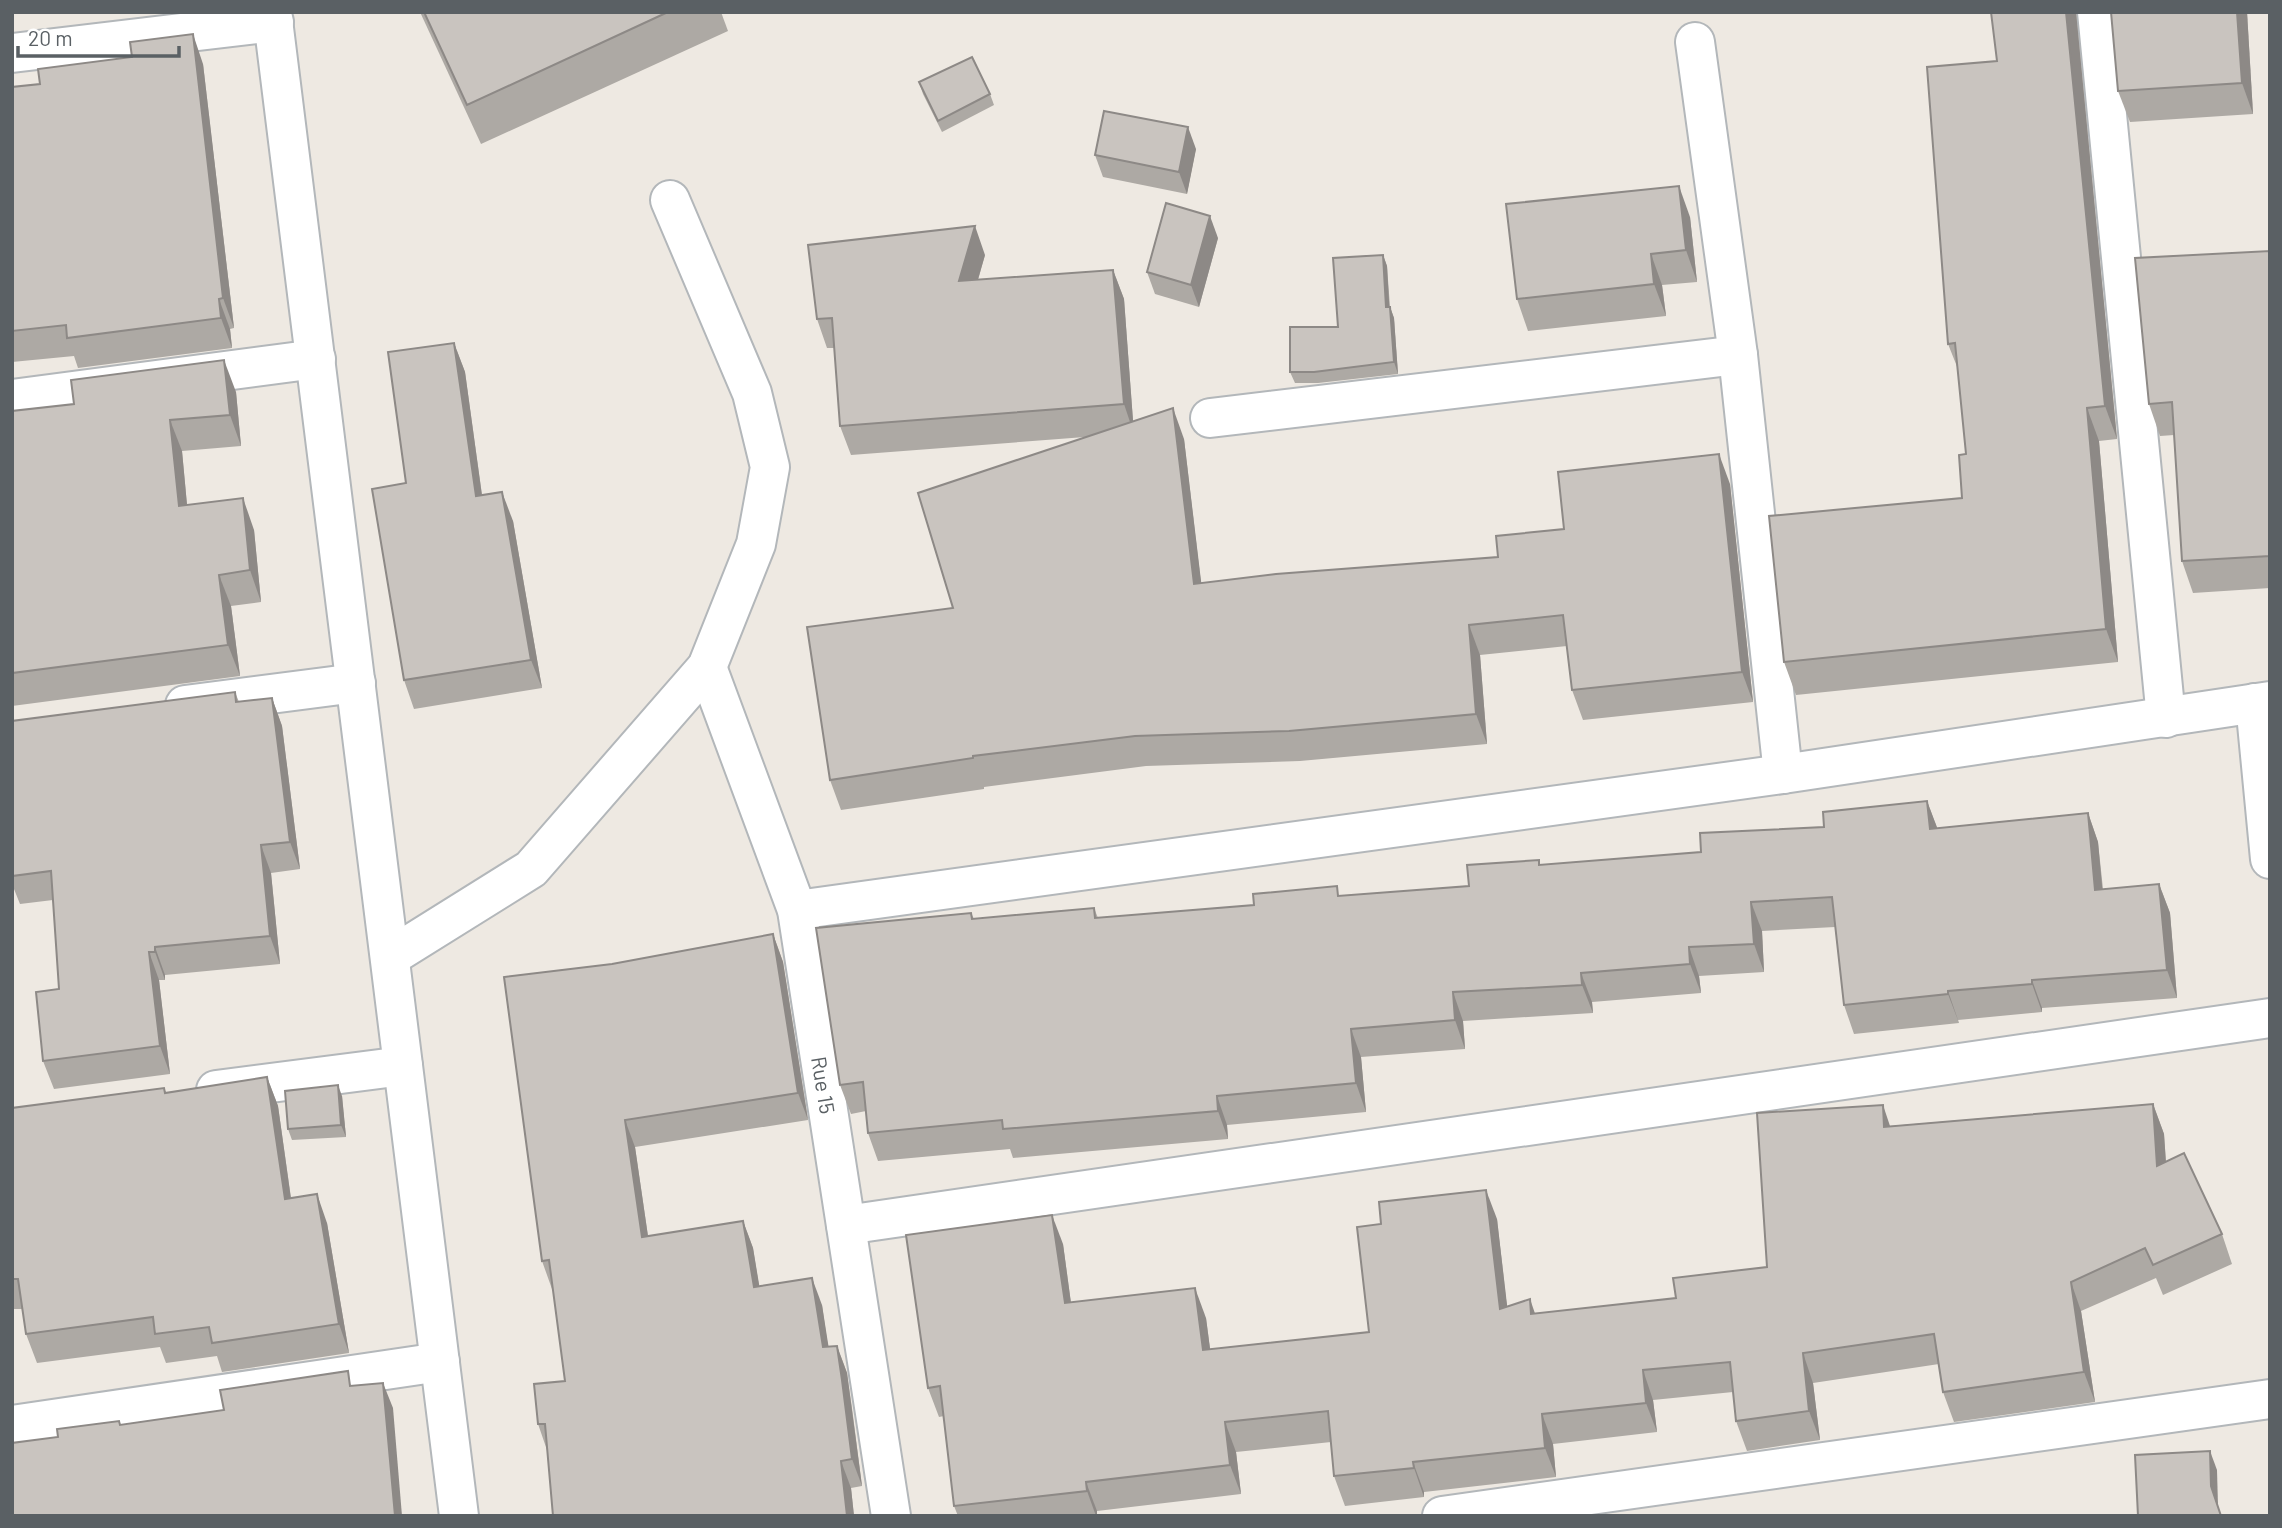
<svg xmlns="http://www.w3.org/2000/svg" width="2282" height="1528" viewBox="0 0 2282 1528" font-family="Barlow,sans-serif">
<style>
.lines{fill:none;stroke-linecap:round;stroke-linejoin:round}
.minor-casing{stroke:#b3b7ba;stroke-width:42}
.minor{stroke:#fff;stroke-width:38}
.wall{fill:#ada9a4}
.shaded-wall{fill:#8d8986}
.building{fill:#c9c4bf;stroke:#8d8986;stroke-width:2}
.labels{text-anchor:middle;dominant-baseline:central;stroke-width:7;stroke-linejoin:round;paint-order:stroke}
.street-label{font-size:21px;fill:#5a6064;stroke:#fff}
</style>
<rect width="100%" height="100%" fill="#eee9e2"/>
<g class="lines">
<!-- minor casing -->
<g class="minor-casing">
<g id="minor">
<polyline points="272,12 459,1516"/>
<polyline points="2097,12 2166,718"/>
<polyline points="1695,42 1738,355 1783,774"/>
<polyline points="12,53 274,22"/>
<polyline points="12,399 316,359"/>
<polyline points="1210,418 1738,355"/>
<polyline points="707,667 797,910 891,1516"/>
<polyline points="2255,703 2270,859"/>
<polyline points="185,705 356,683"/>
<polyline points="797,910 1783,774 2270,701"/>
<polyline points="390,957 531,869 707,667 756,544 770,467 752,393 670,200"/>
<polyline points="216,1090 403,1066"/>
<polyline points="846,1225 2270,1018"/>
<polyline points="12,1425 440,1362"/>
<polyline points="1442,1516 2270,1399"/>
</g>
</g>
<!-- minor -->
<use href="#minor" class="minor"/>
</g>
<!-- wall -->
<g class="wall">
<polygon points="420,12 721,12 728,31 481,144"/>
<polygon points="1991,12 2076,12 2117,439 2099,441 2118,662 1796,695 1784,662 1962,498 1966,454 1958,369 1948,344 1997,61"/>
<polygon points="2111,12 2247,12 2253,114 2130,122 2118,91"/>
<polygon points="203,64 234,328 230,329 232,348 78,368 74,356 12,362 12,87 40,84"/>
<polygon points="919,82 990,94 994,105 942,132 923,94"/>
<polygon points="1196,149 1187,194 1103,177 1095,155"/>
<polygon points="1690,217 1697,282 1662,285 1666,316 1528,331 1517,299"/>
<polygon points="1218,238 1199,307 1155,294 1147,272"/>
<polygon points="2270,251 2270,588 2193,593 2182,561 2174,435 2160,436 2149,404"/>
<polygon points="985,255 978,280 1113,270 1124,299 1133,421 1184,439 1201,583 1498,557 1564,529 1730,484 1753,702 1583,720 1572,690 1567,646 1480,655 1487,744 1300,761 1146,766 984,787 984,789 841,810 830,780 953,608 1085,437 851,455 840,426 834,348 827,348 817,319"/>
<polygon points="1383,255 1387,266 1390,307 1394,318 1398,374 1318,383 1295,383 1290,372 1338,327"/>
<polygon points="454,343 465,372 482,495 513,521 542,688 414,709 404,680 406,483"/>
<polygon points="236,392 241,446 182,451 187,505 254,530 261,602 231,606 240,676 12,706 12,411"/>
<polygon points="235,692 239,702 272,698 282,726 300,869 271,873 280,964 165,975 165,980 159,980 170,1074 54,1089 43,1061 59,989 53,900 20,904 12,884 12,721"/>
<polygon points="1927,801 1937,828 2088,813 2098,842 2103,889 2159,884 2170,913 2177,998 2042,1008 2042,1012 1958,1020 1959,1023 1854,1034 1844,1005 1835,927 1762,931 1764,972 1699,976 1701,993 1592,1002 1593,1013 1463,1021 1465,1049 1361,1057 1366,1112 1227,1125 1228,1139 1013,1158 1010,1149 878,1161 868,1133 866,1111 851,1114 840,1085 971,913 974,919 1094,908 1098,918 1254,905 1341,896 1469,886 1540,865 1701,852 1824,827"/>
<polygon points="773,934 783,962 808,1120 635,1147 648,1236 743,1221 753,1248 759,1286 822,1305 828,1347 837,1346 847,1373 852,1408 862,1486 851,1488 854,1516 553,1516 547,1450 538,1424 565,1381 553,1288 552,1289 542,1261 612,964"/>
<polygon points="267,1077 278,1106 291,1198 327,1223 349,1353 222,1372 217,1356 166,1363 160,1347 37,1363 26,1334 23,1309 12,1309 12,1108 164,1088 166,1093"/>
<polygon points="342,1096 346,1137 292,1140 288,1129"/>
<polygon points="2153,1104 2164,1134 2166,1162 2222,1234 2232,1264 2163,1295 2156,1278 2081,1311 2095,1402 1954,1422 1943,1392 1939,1364 1813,1383 1820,1440 1747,1451 1736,1421 1733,1392 1653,1400 1657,1432 1553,1444 1556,1477 1424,1492 1424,1497 1345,1506 1334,1476 1331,1442 1236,1452 1241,1494 1097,1511 1097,1516 958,1516 954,1506 944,1416 939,1417 928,1388 1063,1244 1071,1303 1206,1318 1210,1349 1369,1332 1497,1219 1507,1307 1535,1314 1676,1298 1767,1267 1890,1126"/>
</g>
<!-- shaded-wall -->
<g class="shaded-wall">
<polygon points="2066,12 2076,12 2117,439 2105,406"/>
<polygon points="2237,12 2247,12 2253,114 2242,83"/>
<polygon points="193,34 203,64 234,328 223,298"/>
<polygon points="1188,127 1196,149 1187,194 1179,172"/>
<polygon points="1679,186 1690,217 1697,282 1686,250"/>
<polygon points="1210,216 1218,238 1199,307 1191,285"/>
<polygon points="975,226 985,255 969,310 959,281"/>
<polygon points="1651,254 1662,285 1666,316 1654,284"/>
<polygon points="1383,255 1387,266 1390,319 1386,307"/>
<polygon points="1113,270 1124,299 1134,434 1124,404"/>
<polygon points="219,299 230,329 232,348 221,318"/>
<polygon points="1390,307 1394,318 1398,374 1394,362"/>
<polygon points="454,343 465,372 486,525 476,496"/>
<polygon points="224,360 236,392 241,446 230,415"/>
<polygon points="1173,408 1184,439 1205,614 1194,584"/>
<polygon points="2087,408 2099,441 2118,662 2106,629"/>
<polygon points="170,420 182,451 190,537 179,506"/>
<polygon points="1719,454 1730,484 1753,702 1742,672"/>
<polygon points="502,492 513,521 542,688 531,660"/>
<polygon points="243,498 254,530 261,602 250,570"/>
<polygon points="219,575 231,606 240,676 228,645"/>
<polygon points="1469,625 1480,655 1487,744 1476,714"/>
<polygon points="272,698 282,726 300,869 290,842"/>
<polygon points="1927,801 1938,830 1930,829"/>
<polygon points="2088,813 2098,842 2105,919 2095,890"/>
<polygon points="261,845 271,873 280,964 270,936"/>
<polygon points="2159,884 2170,913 2177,998 2167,970"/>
<polygon points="1751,902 1762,931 1764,972 1754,944"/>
<polygon points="773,934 783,962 808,1120 798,1093"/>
<polygon points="155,947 165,975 165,980 155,952"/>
<polygon points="1689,947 1699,976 1701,993 1690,964"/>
<polygon points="149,952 159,980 170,1074 160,1046"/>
<polygon points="1581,973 1592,1002 1593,1013 1582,985"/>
<polygon points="2032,980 2042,1008 2042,1012 2032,984"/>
<polygon points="1948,991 1958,1020 1959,1023 1948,994"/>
<polygon points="1453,992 1463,1021 1465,1049 1455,1020"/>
<polygon points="1351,1029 1361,1057 1366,1112 1356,1083"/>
<polygon points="267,1077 278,1106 295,1228 285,1199"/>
<polygon points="338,1085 342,1096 346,1137 341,1125"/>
<polygon points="1217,1096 1227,1125 1228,1139 1218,1111"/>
<polygon points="2153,1104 2164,1134 2168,1195 2157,1166"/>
<polygon points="1883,1105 1893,1135 1884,1127"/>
<polygon points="625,1120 635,1147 652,1264 642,1237"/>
<polygon points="1486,1190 1497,1219 1511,1339 1500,1309"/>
<polygon points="317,1194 327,1223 349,1353 339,1324"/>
<polygon points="1052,1215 1063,1244 1075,1333 1065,1303"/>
<polygon points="743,1221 753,1248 764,1314 754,1287"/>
<polygon points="812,1278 822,1305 833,1375 823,1347"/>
<polygon points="2071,1282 2081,1311 2095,1402 2084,1372"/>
<polygon points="1195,1288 1206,1318 1214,1379 1203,1350"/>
<polygon points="1530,1299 1540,1328 1531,1314"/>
<polygon points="837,1346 847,1373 862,1486 852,1459"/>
<polygon points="1803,1353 1813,1383 1820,1440 1809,1411"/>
<polygon points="1643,1370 1653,1400 1657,1432 1646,1403"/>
<polygon points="383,1383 393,1408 402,1516 395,1516"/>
<polygon points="1542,1414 1553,1444 1556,1477 1545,1448"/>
<polygon points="1225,1422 1236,1452 1241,1494 1230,1465"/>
<polygon points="2210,1451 2217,1470 2218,1506 2211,1486"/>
<polygon points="841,1461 851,1488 854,1516 847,1516"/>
<polygon points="1413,1462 1424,1492 1424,1497 1414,1468"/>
<polygon points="1086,1482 1097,1511 1097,1516 1096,1516 1087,1491"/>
</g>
<!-- building -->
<g class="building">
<polygon points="424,12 668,12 467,105"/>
<polygon points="1991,12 2066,12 2105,406 2087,408 2106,629 1784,662 1769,516 1962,498 1959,455 1966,454 1955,343 1948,344 1927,67 1997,61"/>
<polygon points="2111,12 2237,12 2242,83 2118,91"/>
<polygon points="193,34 223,298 219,299 221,318 67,338 66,325 12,331 12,87 40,84 38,69 132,57 130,42"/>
<polygon points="972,57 990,94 938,121 919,82"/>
<polygon points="1104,111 1188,127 1179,172 1095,155"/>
<polygon points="1679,186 1686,250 1651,254 1654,284 1517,299 1506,204"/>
<polygon points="1166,203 1210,216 1191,285 1147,272"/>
<polygon points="975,226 959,281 1113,270 1124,404 840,426 832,318 817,319 808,245"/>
<polygon points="2270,251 2270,556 2182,561 2172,402 2149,404 2135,258"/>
<polygon points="1383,255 1386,307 1390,307 1394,362 1314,372 1290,372 1290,327 1338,327 1333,258"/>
<polygon points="454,343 476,496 502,492 531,660 404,680 372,489 406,483 388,352"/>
<polygon points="224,360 230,415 170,420 179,506 243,498 250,570 219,575 228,645 12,673 12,411 74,404 71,380"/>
<polygon points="1173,408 1194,584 1276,574 1498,557 1496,536 1564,529 1558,472 1719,454 1742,672 1572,690 1563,615 1469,625 1476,714 1289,731 1135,736 973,756 973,758 830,780 807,627 953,608 918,493"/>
<polygon points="235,692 236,702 272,698 290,842 261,845 270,936 155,947 155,952 149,952 160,1046 43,1061 36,992 59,989 51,871 12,876 12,721"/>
<polygon points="1927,801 1930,829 2088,813 2095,890 2159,884 2167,970 2032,980 2032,984 1948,991 1948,994 1844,1005 1832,897 1751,902 1754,944 1689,947 1690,964 1581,973 1582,985 1453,992 1455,1020 1351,1029 1356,1083 1217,1096 1218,1111 1003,1129 1002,1120 868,1133 863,1082 840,1085 816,928 971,913 972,919 1094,908 1095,918 1254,905 1253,894 1337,886 1338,896 1469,886 1467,865 1539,860 1539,865 1701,852 1700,833 1824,827 1823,812"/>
<polygon points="773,934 798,1093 625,1120 642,1237 743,1221 754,1287 812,1278 823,1347 837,1346 842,1380 852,1459 841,1461 847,1516 553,1516 545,1424 538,1424 534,1384 565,1381 549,1260 542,1261 504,977 612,964"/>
<polygon points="267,1077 285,1199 317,1194 339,1324 212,1343 209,1327 155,1334 153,1317 26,1334 18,1279 12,1279 12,1108 164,1088 165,1093"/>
<polygon points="338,1085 341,1125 288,1129 285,1091"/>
<polygon points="2153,1104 2157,1166 2184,1153 2222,1234 2153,1265 2145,1248 2071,1282 2084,1372 1943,1392 1934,1334 1803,1353 1809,1411 1736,1421 1730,1362 1643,1370 1646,1403 1542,1414 1545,1448 1413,1462 1414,1468 1334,1476 1328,1411 1225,1422 1230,1465 1086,1482 1087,1491 954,1506 940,1386 928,1388 906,1235 1052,1215 1065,1303 1195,1288 1203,1350 1369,1332 1357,1227 1381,1224 1379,1202 1486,1190 1500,1309 1530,1299 1531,1314 1676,1298 1673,1278 1767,1267 1757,1113 1883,1105 1884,1127"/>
<polygon points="348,1371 350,1386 383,1383 395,1516 12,1516 12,1443 58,1437 57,1429 119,1421 120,1425 224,1410 220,1390"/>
<polygon points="2210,1451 2211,1486 2221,1516 2138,1516 2135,1455"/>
</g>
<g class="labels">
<!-- street labels -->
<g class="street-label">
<text transform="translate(824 1085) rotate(81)">Rue 15</text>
</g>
</g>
<!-- border -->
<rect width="2282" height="1528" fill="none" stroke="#5a6064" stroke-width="28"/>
<!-- scale -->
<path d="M18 46v10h161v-10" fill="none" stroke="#5a6064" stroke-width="3.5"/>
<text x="28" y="46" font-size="21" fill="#5a6064" stroke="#ffffff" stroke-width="5" paint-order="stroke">20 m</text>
</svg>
